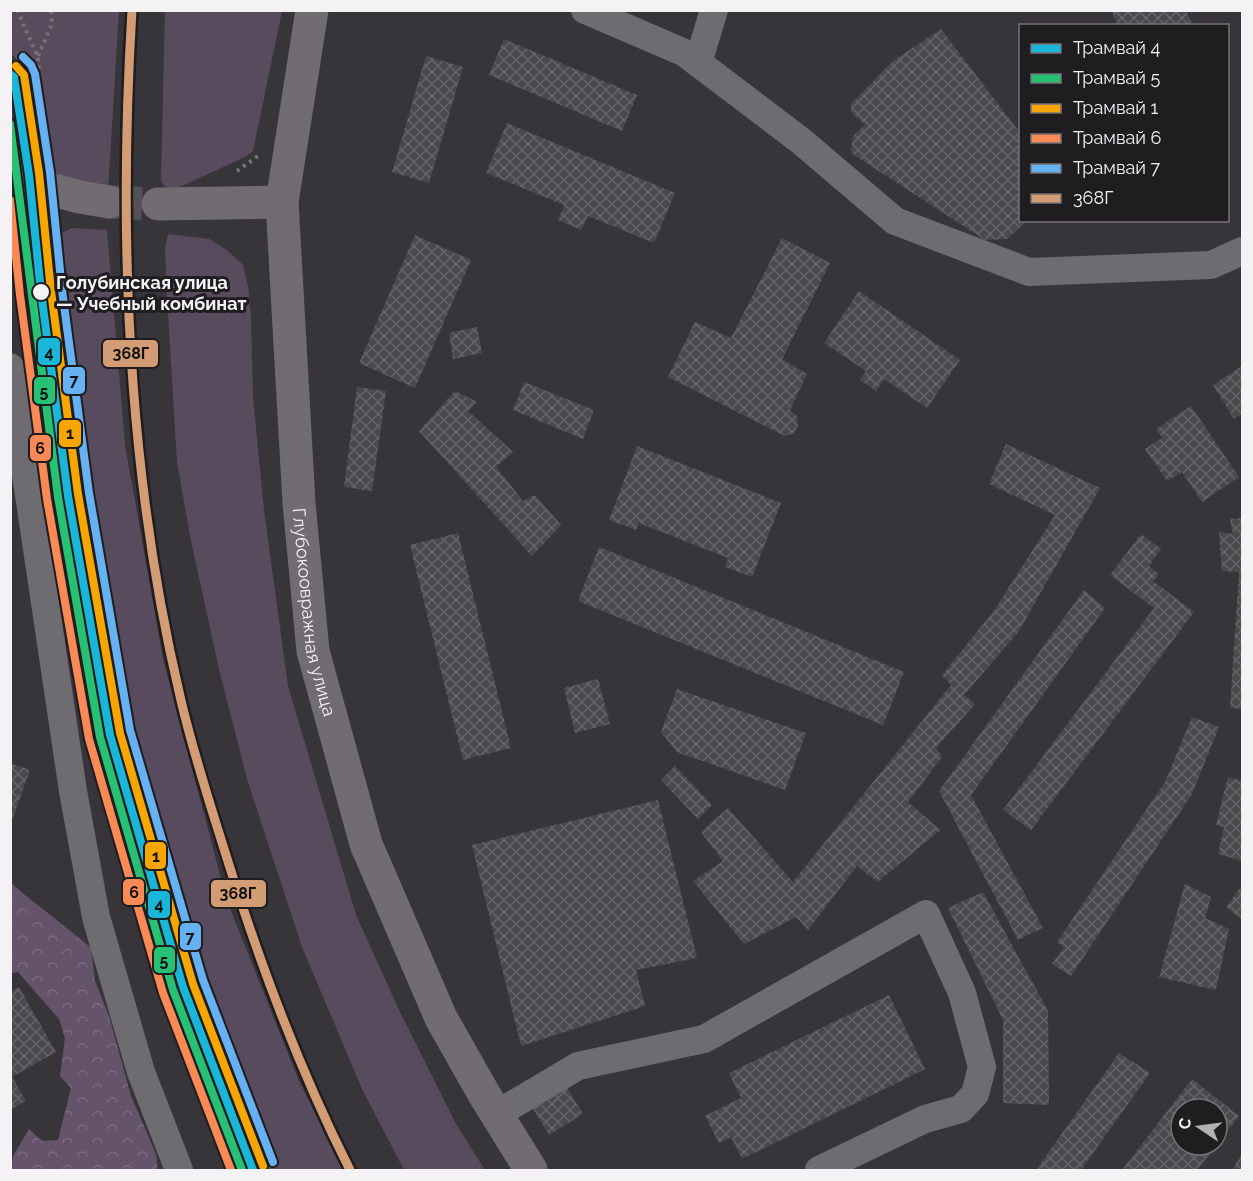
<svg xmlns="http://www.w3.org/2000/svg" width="1253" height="1181" viewBox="0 0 1253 1181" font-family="Raleway,sans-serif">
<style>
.green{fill:#584b5d}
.forest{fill:url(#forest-crowns)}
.building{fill:url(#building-cross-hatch)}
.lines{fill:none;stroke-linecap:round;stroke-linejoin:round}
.major-tunnel{stroke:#545156;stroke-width:33;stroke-dasharray:33 16;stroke-linecap:butt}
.path{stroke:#767377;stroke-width:4;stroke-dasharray:3 4.5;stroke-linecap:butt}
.minor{stroke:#6f6c71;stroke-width:28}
.major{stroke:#706c72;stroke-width:33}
.rail-1-casing{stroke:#1f1d20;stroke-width:14}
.rail-1{stroke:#d39c74;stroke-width:9}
.tram-1-casing{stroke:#1f1d20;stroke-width:12}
.tram-2-casing{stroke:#1f1d20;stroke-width:12}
.tram-3-casing{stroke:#1f1d20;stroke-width:12}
.tram-4-casing{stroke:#1f1d20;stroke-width:12}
.tram-5-casing{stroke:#1f1d20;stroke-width:12}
.tram-1{stroke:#1ab6d8;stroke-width:8}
.tram-2{stroke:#26c172;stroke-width:8}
.tram-3{stroke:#f7a600;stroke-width:8}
.tram-4{stroke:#f98a56;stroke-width:8}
.tram-5{stroke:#66b1f2;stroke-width:8}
.stop-dot{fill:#f5f2f6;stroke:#1f1d20;stroke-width:2}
.labels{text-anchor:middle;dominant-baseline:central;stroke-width:6;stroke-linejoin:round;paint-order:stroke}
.stop-label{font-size:18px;font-weight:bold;fill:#f5f2f6;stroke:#1f1d20;text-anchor:start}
.street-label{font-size:18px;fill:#f5f2f6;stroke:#1f1d20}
.line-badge{stroke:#1f1d20;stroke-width:2}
.pale-badge-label{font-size:16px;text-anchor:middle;font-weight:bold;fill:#111}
</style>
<defs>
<pattern id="forest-crowns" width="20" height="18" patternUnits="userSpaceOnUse" patternTransform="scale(1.5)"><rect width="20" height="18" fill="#64536b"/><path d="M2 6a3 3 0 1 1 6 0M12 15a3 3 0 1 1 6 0" fill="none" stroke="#7b6c81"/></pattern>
<pattern id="building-cross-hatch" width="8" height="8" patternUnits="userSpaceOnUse" patternTransform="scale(1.5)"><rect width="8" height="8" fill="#4b494d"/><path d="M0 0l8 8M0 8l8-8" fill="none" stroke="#666467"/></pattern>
</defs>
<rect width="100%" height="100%" fill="#38353a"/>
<!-- green -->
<g class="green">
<polygon points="11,11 119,11 108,190 77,185 40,166 25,69 11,53"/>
<polygon points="165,11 282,11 253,151 245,157 173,190 164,186 161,180"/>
<polygon points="72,228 107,230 125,445 163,659 227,901 299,1081 344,1170 268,1170 195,981 120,733 60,234"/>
<polygon points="168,234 209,239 227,250 243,265 248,286 251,317 253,398 264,510 288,686 356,915 400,1012 456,1124 485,1170 404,1170 362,1089 302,947 247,779 219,669 191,541 177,462 167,297 165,248"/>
</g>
<!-- forest -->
<path class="forest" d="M11,883C37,906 65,925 91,948L95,981L109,1016L131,1096L156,1154L158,1170H11L13,1156L29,1129L42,1141L58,1140L71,1088L60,1076L65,1038L59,1019L18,972L11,973Z"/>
<!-- building -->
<g class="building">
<polygon points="1111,10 1186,10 1193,26 1118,26"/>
<polygon points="941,29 1020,133 1020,220 1028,220 1007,239 985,240 851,153 853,136 865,125 851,112 851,104 893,61"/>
<polygon points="504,39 637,95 622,131 489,75"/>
<polygon points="426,56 463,67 429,183 392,172"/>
<polygon points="507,123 675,193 654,243 588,216 581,230 558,220 564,205 486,173"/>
<polygon points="415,235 471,260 415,388 359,363"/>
<polygon points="782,238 830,263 782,359 807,374 790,410 797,416 798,426 794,433 785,436 668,377 695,322 731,338"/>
<polygon points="859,291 960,360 927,408 884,379 876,391 860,380 866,371 824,343"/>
<polygon points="477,327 482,353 453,359 449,333"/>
<polygon points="1242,366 1242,414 1234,419 1213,385"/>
<polygon points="524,382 594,410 583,439 513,410"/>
<polygon points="357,387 386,391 372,491 344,487"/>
<polygon points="455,391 477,402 468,411 513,452 496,467 523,501 535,495 561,525 532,556 419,431"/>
<polygon points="1191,406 1239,477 1202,502 1182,472 1167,481 1145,449 1162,438 1156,429"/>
<polygon points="1006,444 1100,488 1019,631 964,695 975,704 936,748 942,757 908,802 940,830 878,882 857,866 808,930 796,917 744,944 693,881 723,861 701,832 728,808 793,882 951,685 942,675 993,612 1055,515 989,484"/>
<polygon points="637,446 781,503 752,577 725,567 728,558 639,523 636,530 609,520"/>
<polygon points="1242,518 1242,710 1230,707 1239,572 1222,571 1219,532 1233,534 1230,519"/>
<polygon points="458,533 511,748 463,760 410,545"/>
<polygon points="1141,534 1161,549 1149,566 1159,574 1153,581 1194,612 1031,830 1003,810 1154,608 1110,575"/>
<polygon points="599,547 904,672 883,725 578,601"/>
<polygon points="1084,590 1105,608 971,795 1043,928 1018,940 939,791"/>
<polygon points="598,679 610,724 575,733 564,688"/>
<polygon points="677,689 806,733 785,790 677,752 661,732"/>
<polygon points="1192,717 1219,727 1192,794 1071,976 1052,964 1064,947 1057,942 1165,782"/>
<polygon points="10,763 30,770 11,823 10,823"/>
<polygon points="675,766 712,805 698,819 661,780"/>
<polygon points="1228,777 1242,781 1242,861 1218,854 1224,827 1216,825"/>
<polygon points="658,800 697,958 636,970 645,1006 521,1046 472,845"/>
<polygon points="1185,884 1211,897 1205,918 1229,929 1216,990 1159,977"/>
<polygon points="1242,885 1242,920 1226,907"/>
<polygon points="983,892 1048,1011 1049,1105 1003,1103 1003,1020 948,908"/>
<polygon points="19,987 56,1052 12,1077 26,1101 10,1110 10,992"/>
<polygon points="889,995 925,1069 742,1159 731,1137 719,1143 705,1116 741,1098 729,1073"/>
<polygon points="1119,1053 1150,1073 1081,1170 1036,1170"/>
<polygon points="1192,1079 1239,1116 1217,1145 1217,1109 1181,1109 1181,1145 1217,1145 1197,1170 1122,1170"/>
<polygon points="563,1081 583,1114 549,1135 529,1102"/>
<polygon points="1242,1154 1242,1170 1232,1170"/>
</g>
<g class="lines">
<!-- major-tunnel -->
<polyline class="major-tunnel" points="109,202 158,204"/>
<!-- path -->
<g class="path">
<polyline points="17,10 38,57 45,149"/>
<polyline points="38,56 52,24 51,10"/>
<polyline points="237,171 258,156"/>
<polyline points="44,218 45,243"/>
</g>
<!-- minor -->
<g class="minor">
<polyline points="585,10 685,53 801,141 895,221 1029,272 1211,265 1242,251"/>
<polyline points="698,63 714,10"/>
<polyline points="10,367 73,791 96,917 141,1072 179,1170"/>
<polyline points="497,1114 578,1066 704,1039 926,914 962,993 982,1067 975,1094 961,1109 925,1119 819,1170"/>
</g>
<!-- major -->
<g class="major">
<path id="s1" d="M312,10L282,202L299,503L313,651L366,844L441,1018L484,1094L531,1170"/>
<polyline points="10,164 50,189 80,197 109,202"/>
<polyline points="158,204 282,202"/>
</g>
<!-- rail-1 casing -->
<g class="rail-1-casing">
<path id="rail-1" d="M132,10C118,240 127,472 180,696C192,749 209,801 225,852C259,962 298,1067 350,1170"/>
</g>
<!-- rail-1 -->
<use href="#rail-1" class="rail-1"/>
<!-- tram-1 casing -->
<g class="tram-1-casing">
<polyline id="tram-1" points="10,74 14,77 29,175 41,292 68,496 110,735 183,987 253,1170"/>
</g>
<!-- tram-2 casing -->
<g class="tram-2-casing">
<polyline id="tram-2" points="10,124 58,497 100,737 173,990 242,1170"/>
</g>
<!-- tram-3 casing -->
<g class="tram-3-casing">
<polyline id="tram-3" points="16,66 24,75 39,173 51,291 78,494 120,733 193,984 263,1166"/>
</g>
<!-- tram-4 casing -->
<g class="tram-4-casing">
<polyline id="tram-4" points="10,200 20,295 47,499 89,739 163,993 231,1170"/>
</g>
<!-- tram-5 casing -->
<g class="tram-5-casing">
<polyline id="tram-5" points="23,57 31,65 35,74 50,172 62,290 89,493 130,730 203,980 273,1162"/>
</g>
<!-- tram-1 -->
<use href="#tram-1" class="tram-1"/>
<!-- tram-2 -->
<use href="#tram-2" class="tram-2"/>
<!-- tram-3 -->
<use href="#tram-3" class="tram-3"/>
<!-- tram-4 -->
<use href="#tram-4" class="tram-4"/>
<!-- tram-5 -->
<use href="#tram-5" class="tram-5"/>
</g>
<!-- markers -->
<circle class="stop-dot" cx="41" cy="292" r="9"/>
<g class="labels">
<!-- stop labels -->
<g class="stop-label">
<text x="56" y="282">Голубинская улица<tspan x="56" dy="21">— Учебный комбинат</tspan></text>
</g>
<!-- street labels -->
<g class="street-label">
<text stroke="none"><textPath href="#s1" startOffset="606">Глубокоовражная улица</textPath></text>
</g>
</g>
<g class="line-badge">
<rect x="37" y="337" width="24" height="29" rx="6" fill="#1ab6d8"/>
<rect x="102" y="339" width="57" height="29" rx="6" fill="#d39c74"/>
<rect x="62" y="366" width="24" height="29" rx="6" fill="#66b1f2"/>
<rect x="33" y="376" width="23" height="29" rx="6" fill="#26c172"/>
<rect x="58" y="419" width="24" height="29" rx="6" fill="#f7a600"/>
<rect x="29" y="434" width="23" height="28" rx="6" fill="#f98a56"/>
<rect x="144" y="841" width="23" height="29" rx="6" fill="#f7a600"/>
<rect x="122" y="878" width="23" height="28" rx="6" fill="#f98a56"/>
<rect x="210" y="879" width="57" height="29" rx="6" fill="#d39c74"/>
<rect x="147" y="890" width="24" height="29" rx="6" fill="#1ab6d8"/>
<rect x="179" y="922" width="23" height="29" rx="6" fill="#66b1f2"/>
<rect x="153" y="946" width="23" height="28" rx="6" fill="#26c172"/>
</g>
<g class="pale-badge-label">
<text x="49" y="358">4</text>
<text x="131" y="359">368Г</text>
<text x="74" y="386">7</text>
<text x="44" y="397">5</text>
<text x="70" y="439">1</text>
<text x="40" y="454">6</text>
<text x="156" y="862">1</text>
<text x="134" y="898">6</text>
<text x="238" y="899">368Г</text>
<text x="159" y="910">4</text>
<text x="190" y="943">7</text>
<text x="164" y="966">5</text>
</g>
<!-- border -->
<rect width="1253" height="1181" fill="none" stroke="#f5f2f6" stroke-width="24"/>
<!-- legend -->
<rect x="1019" y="24" width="210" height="198" fill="#1f1d20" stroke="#757276" stroke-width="1.5"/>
<rect x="1031" y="44" width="30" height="9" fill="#1ab6d8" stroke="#757276" stroke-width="1.5"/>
<text x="1073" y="54" font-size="18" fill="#f5f2f6">Трамвай 4</text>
<rect x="1031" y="74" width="30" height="9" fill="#26c172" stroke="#757276" stroke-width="1.5"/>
<text x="1073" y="84" font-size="18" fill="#f5f2f6">Трамвай 5</text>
<rect x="1031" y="104" width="30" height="9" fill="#f7a600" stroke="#757276" stroke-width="1.5"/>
<text x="1073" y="114" font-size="18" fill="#f5f2f6">Трамвай 1</text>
<rect x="1031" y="134" width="30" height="9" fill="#f98a56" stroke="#757276" stroke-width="1.5"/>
<text x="1073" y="144" font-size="18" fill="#f5f2f6">Трамвай 6</text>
<rect x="1031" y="164" width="30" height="9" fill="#66b1f2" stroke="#757276" stroke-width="1.5"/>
<text x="1073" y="174" font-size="18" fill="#f5f2f6">Трамвай 7</text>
<rect x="1031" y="194" width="30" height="9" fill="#d39c74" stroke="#757276" stroke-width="1.5"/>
<text x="1073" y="204" font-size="18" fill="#f5f2f6">368Г</text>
<!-- north arrow -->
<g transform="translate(1199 1127) rotate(283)"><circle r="28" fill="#1f1d20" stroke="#757276" stroke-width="1.5"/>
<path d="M0-4.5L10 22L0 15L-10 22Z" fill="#b3b0b4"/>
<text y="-9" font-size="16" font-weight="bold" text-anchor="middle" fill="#f5f2f6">С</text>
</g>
</svg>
